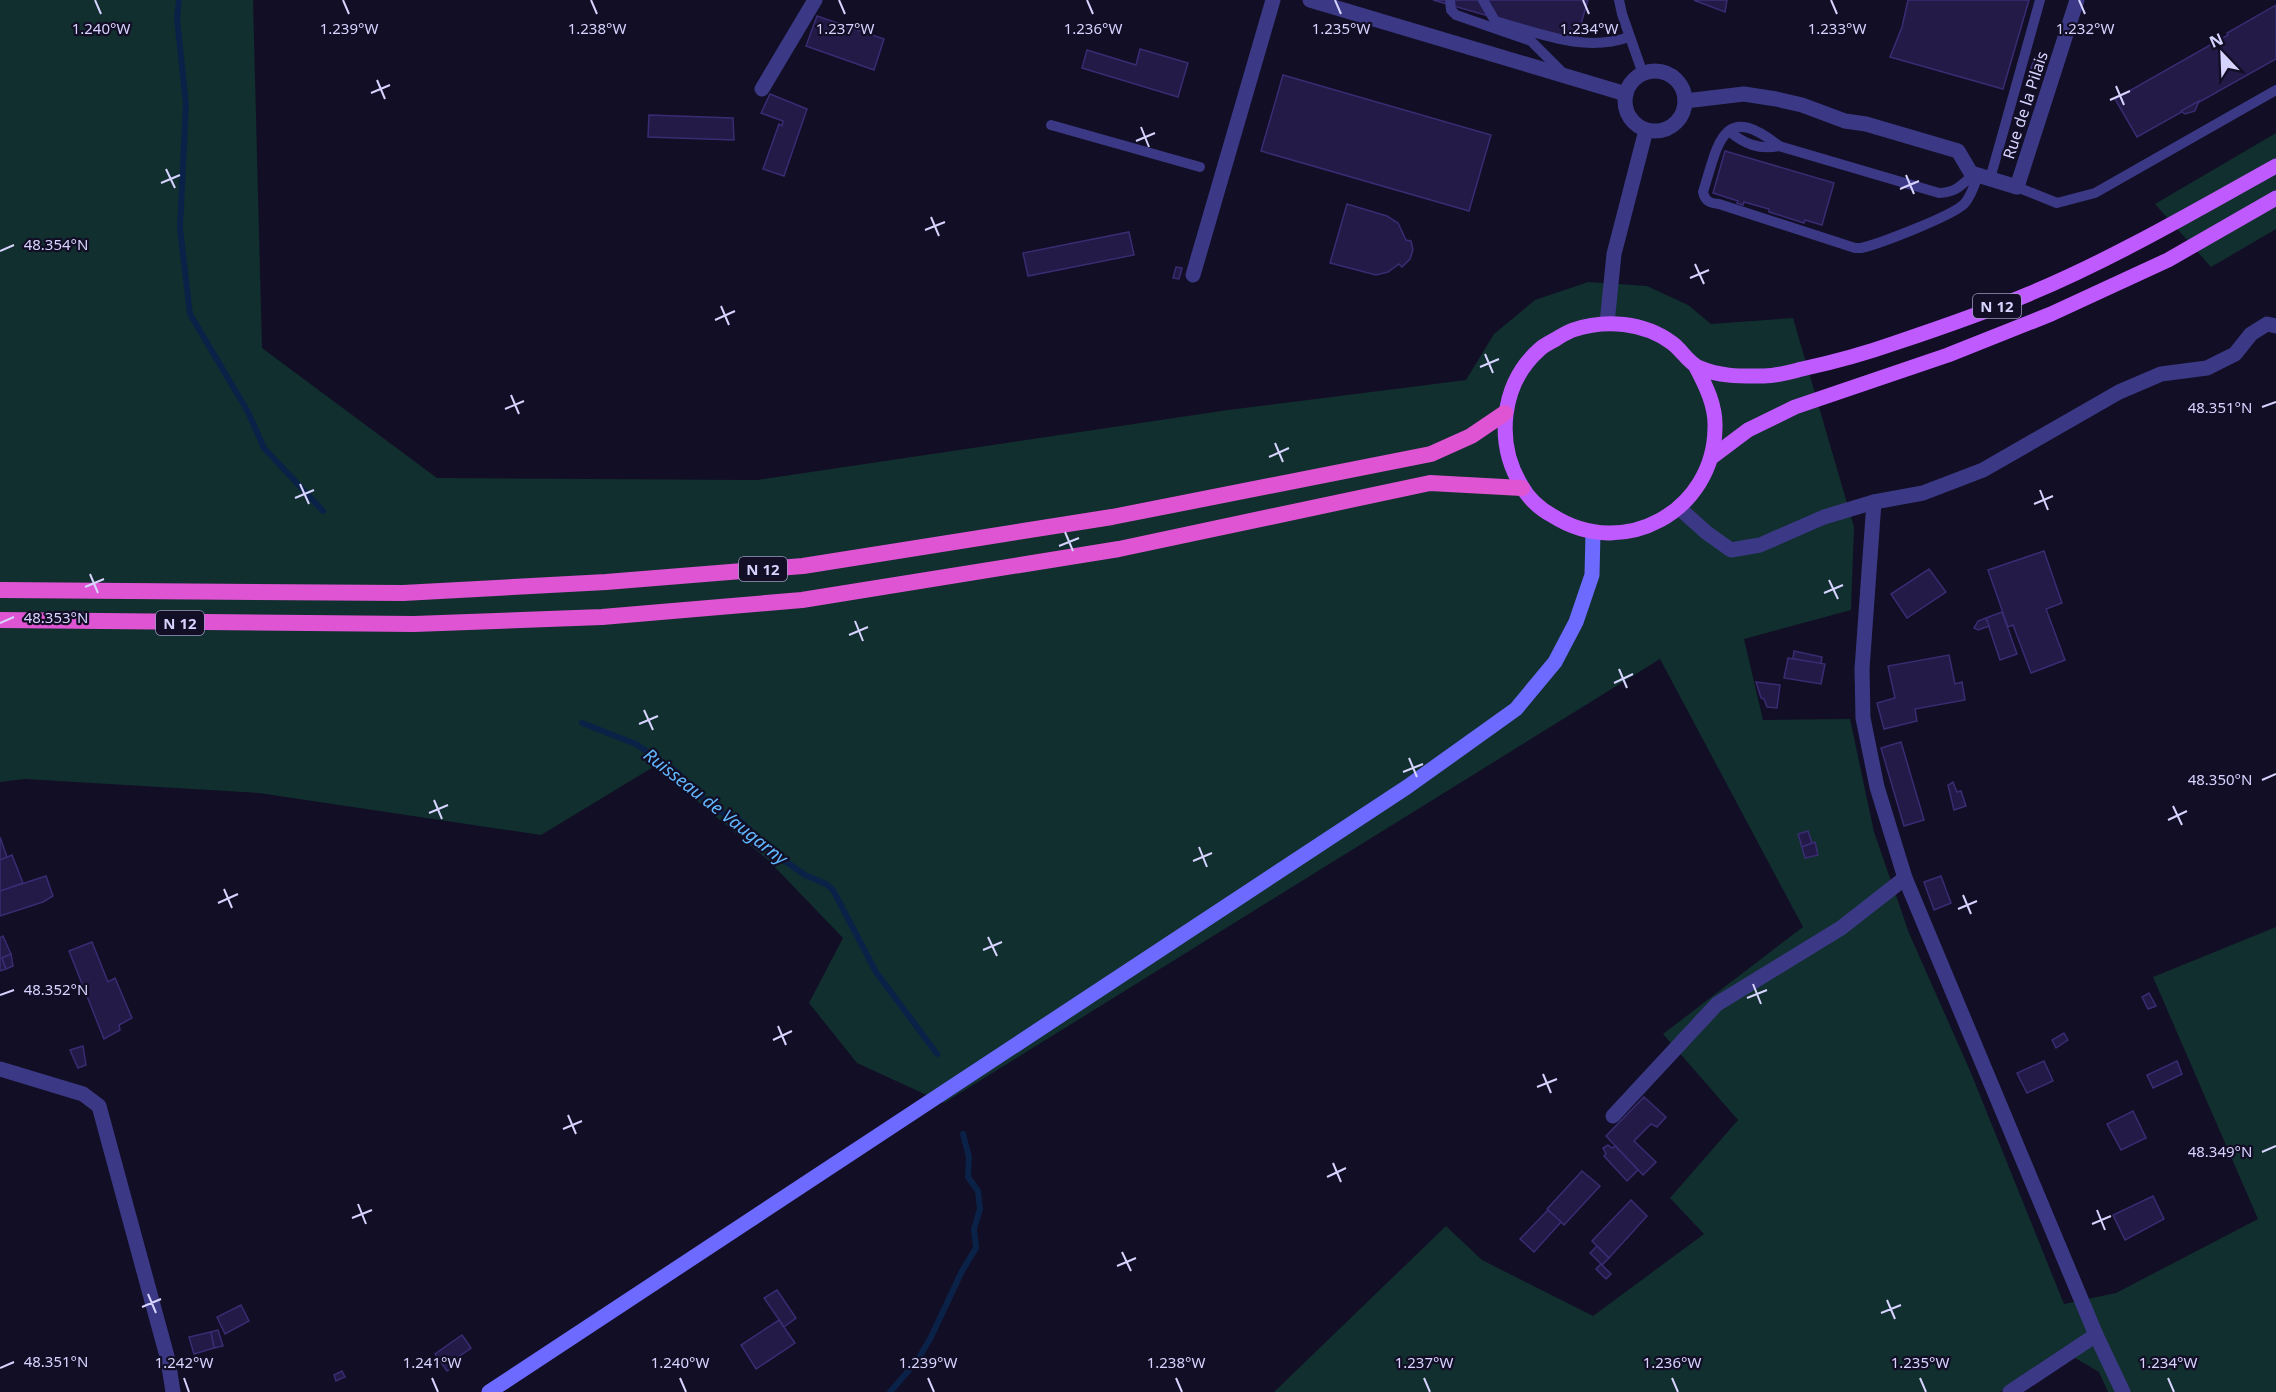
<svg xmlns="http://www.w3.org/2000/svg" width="2276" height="1392" viewBox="0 0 2276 1392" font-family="'Noto Sans',sans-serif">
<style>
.green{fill:#112f2e}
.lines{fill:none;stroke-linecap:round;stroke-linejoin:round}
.stream{stroke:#0b2248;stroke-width:6}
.building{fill:#231a47;stroke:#392c73;stroke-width:1.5}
.service{stroke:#3b3985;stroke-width:10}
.minor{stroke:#3b3985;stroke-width:15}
.secondary{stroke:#6c6aff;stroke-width:15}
.primary{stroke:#bf5aff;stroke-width:15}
.trunk{stroke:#df54d2;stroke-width:16}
.ticks{fill:none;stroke:#d7d3ff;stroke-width:2}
.labels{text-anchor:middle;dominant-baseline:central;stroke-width:4.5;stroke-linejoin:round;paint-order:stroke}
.shield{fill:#120e25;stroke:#9c98be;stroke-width:1.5}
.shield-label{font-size:15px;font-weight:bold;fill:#d7d3ff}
.street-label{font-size:16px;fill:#d7d3ff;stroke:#120e25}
.water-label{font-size:18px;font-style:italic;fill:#61b8ff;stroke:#120e25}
.ticks-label{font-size:15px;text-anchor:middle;fill:#d7d3ff;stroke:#120e25;stroke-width:4.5;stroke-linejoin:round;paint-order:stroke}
</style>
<rect width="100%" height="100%" fill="#120e25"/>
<!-- green -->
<g class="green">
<polygon points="0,0 253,0 262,348 437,478 757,480 1228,410 1466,380 1494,334 1535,300 1588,282 1647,286 1688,305 1711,324 1793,318 1854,527 1851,610 1744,639 1763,720 1850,719 1874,832 1909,933 1971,1073 2064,1304 2116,1293 2258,1219 2153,977 2276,927 2276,1392 2108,1392 2099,1372 2065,1352 2000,1392 1274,1392 1446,1226 1482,1260 1593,1316 1704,1234 1670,1198 1738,1120 1663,1034 1803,927 1660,659 944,1103 857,1063 809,1003 843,938 768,860 655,766 541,835 259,793 25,779 0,782"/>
<polygon points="2276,133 2276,229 2211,267 2155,204"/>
</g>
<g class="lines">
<!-- stream -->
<g class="stream">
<polyline points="179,0 177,19 186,104 180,228 190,314 248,412 264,448 323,511"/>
<polyline points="582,723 636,744 678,773 715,810 738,819 776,855 805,875 826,884 833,890 876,972 937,1054"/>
<polyline points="890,1392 917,1361 931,1337 962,1271 976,1248 974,1229 980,1209 978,1191 968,1177 969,1157 963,1134"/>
</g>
</g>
<!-- building -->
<g class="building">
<polygon points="1433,0 1588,0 1576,41"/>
<polygon points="1694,0 1727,0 1725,12 1696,1"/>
<polygon points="1908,0 2029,0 2003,89 1890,57 1902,27"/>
<polygon points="2276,5 2276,59 2137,137 2115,99 2228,35 2227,33"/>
<polygon points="817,16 884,39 874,70 806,46"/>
<polygon points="1140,49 1188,63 1178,97 1082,68 1087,50 1136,65"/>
<polygon points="2035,57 2041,59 2037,70 2031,68"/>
<polygon points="1283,75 1491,135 1469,211 1261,151"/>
<polygon points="770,94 807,109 784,176 763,169 779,124 782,126 783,121 761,113"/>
<polygon points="2199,101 2195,111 2185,114 2181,111"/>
<polygon points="649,115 733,118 734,140 648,137"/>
<polygon points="1725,151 1834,183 1822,225 1805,220 1804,223 1769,212 1769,209 1744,202 1743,205 1737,203 1738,201 1713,193"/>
<polygon points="1347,204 1387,216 1398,223 1406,240 1411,241 1413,250 1410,259 1402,267 1399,264 1388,272 1376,275 1330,263"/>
<polygon points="1129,232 1134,255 1028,276 1023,253"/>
<polygon points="1176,267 1182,268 1179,279 1173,278"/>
<polygon points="2044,551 2062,603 2046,609 2065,660 2031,673 2013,625 2008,627 1988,570"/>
<polygon points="1929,569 1946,592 1907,618 1891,594"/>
<polygon points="2002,612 2017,654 2000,660 1986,618"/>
<polygon points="1986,618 1989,626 1978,630 1974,628 1978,621"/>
<polygon points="1794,651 1822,657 1821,664 1793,659"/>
<polygon points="1949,655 1955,684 1962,682 1965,700 1915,709 1917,721 1884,729 1877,703 1895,698 1888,666"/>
<polygon points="1788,658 1825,664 1821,684 1784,678"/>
<polygon points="1756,682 1780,685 1777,708 1767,707 1764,699 1761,698"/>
<polygon points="1901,742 1924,820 1904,826 1881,748"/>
<polygon points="1953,782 1957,792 1961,791 1966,806 1954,810 1948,785"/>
<polygon points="1808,831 1812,843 1802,847 1798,834"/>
<polygon points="0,837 7,857 0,860"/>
<polygon points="1815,842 1818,855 1805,858 1802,847"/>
<polygon points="12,855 23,883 0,891 0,860"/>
<polygon points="46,876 53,896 43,902 0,916 0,891"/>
<polygon points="1941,876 1951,903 1934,910 1924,882"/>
<polygon points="3,936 11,954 2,958 6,969 0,971 0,938"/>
<polygon points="92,942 108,982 115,978 132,1018 119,1025 120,1030 104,1039 69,951"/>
<polygon points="11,954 13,966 6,969 2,958"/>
<polygon points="2149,993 2156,1006 2148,1009 2142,997"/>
<polygon points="2064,1033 2068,1040 2056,1048 2052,1040"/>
<polygon points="83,1046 86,1065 78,1068 70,1050"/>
<polygon points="2044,1061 2053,1081 2027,1093 2017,1073"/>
<polygon points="2177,1061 2182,1074 2153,1088 2147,1075"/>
<polygon points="1644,1097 1666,1117 1657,1127 1651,1124 1634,1141 1656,1162 1643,1175 1606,1136"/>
<polygon points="2133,1111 2146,1138 2121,1150 2107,1124"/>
<polygon points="1608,1145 1612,1148 1615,1146 1638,1170 1627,1181 1604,1156 1606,1154 1603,1148"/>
<polygon points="1582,1171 1600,1186 1564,1225 1547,1209"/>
<polygon points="2153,1196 2164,1219 2125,1240 2113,1215"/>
<polygon points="1631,1200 1647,1216 1609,1258 1592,1241"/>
<polygon points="1548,1210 1561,1222 1534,1252 1520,1239"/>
<polygon points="1597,1246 1609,1258 1602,1265 1590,1253"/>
<polygon points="1601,1264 1611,1274 1606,1279 1596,1269"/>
<polygon points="777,1290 796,1318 784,1327 764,1298"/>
<polygon points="241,1305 249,1321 225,1334 217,1317"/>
<polygon points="779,1320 795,1343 756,1369 741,1345"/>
<polygon points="218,1330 223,1346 214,1348 211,1332"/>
<polygon points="211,1332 214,1348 194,1354 189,1337"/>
<polygon points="462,1335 471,1348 457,1358 460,1362 447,1371 435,1354"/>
<polygon points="342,1371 345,1377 336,1381 334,1375"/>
</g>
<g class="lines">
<!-- service -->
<g class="service">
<polyline points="1450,0 1451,10 1456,15 1531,41 1564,74"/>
<path d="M1483,0L1495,21C1539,33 1584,53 1629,37"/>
<polyline points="1619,0 1622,14 1643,74"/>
<polyline points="1051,125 1200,167"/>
<path d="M1729,131C1744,144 1759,150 1779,146"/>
<path d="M1974,174C1962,185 1955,193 1939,193L1779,146C1722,100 1718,145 1703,192C1705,201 1709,203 1719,204L1855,248H1861C1879,244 1952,216 1964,204C1971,197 1975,184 1978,175"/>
<polyline points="1990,179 2040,0"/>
<polyline points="2017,187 2057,203 2095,193 2276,90"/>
</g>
<!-- minor -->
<g class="minor">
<polyline points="1310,0 1626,94"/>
<circle cx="1655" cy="101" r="30"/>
<polyline points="762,89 815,0"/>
<polyline points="1685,101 1744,94 1776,99 1802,105 1845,121 1866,124 1958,151 1971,173 2017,187 2077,0"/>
<polyline points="1193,275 1273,0"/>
<polyline points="1607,323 1614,254 1646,130"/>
<polyline points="1874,502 1862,669 1863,718 1877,787 1905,878 2096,1335 2123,1392"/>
<polyline points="1679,508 1707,533 1731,550 1760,545 1824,517 1874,502 1923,493 1983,470 2119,392 2161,374 2207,368 2235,354 2251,334 2267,324 2276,326"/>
<polyline points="0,1069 83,1094 99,1106 168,1360 173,1392"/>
<polyline points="1613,1116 1717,1004 1841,928 1905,878"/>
<polyline points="2010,1392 2096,1335"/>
</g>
<!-- secondary -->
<polyline class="secondary" points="489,1392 1407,787 1516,709 1555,662 1576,622 1592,575 1593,533"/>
<!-- primary -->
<g class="primary">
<path d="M1696,367C1706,386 1716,406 1715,428C1714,511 1624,561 1553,516C1540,509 1528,498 1521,485C1495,442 1501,383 1540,349C1544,345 1551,342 1556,339C1561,336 1567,332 1573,330C1605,319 1644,322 1672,343C1682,350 1688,363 1700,368C1721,377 1742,376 1764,376C1777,376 1790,372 1802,369C1834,362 1864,354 1895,343C1940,328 1986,312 2029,294C2115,258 2195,211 2276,166"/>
<polyline points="1712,457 1748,430 1795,407 1948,355 2051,314 2168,260 2276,198"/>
</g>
<!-- trunk -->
<g class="trunk">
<polyline points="0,590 403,593 606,582 803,566 1112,517 1431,454 1471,436 1505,413"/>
<polyline points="0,620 414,624 602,617 802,600 1119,549 1430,483 1522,488"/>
</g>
</g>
<!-- ticks -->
<path class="ticks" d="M95,0L101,14M343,0L349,14M591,0L597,14M839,0L845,14M1087,0L1093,14M1335,0L1341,14M1583,0L1589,14M1831,0L1837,14M2079,0L2085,14M377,80L385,99M2116,86L2124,105M371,93L390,85M2110,100L2130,91M1141,127L1149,147M1136,141L1155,133M166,169L175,188M1906,175L1914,194M161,183L180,175M1900,189L1919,181M931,217L939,236M925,230L945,222M0,251L14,245M1695,264L1704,284M1690,278L1709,270M721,306L729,325M715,320L735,311M1485,354L1493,373M1480,367L1499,359M511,395L519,414M2262,407L2276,402M505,409L524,401M1275,443L1283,462M1269,457L1289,448M300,484L309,504M2040,490L2048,510M295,498L314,490M2034,504L2053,496M1065,532L1073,551M1059,546L1079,538M90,574L98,593M1829,580L1838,599M85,587L104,579M1824,593L1843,585M855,621L863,641M0,623L14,617M849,635L868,627M1619,669L1627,688M1614,683L1633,674M644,710L653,730M639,724L658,716M1409,758L1417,777M1403,772L1423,764M2262,780L2276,774M434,800L442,819M2173,806L2182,825M429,813L448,805M2168,820L2187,811M1199,847L1207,867M1193,861L1212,853M224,889L232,908M1963,895L1971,914M218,903L238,894M1958,909L1977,901M988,937L997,956M983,950L1002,942M1753,984L1761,1004M0,995L14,990M1747,998L1767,990M778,1026L786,1045M773,1040L792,1031M1543,1074L1551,1093M1537,1087L1557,1079M568,1115L576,1134M563,1129L582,1121M2262,1152L2276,1146M1333,1163L1341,1182M1327,1177L1346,1168M358,1204L366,1224M2097,1210L2105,1230M352,1218L372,1210M2092,1224L2111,1216M1122,1252L1131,1271M1117,1266L1136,1258M148,1294L156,1313M1887,1300L1895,1319M142,1307L161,1299M1881,1313L1901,1305M0,1368L14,1362M184,1378L189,1392M432,1378L438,1392M680,1378L686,1392M928,1378L934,1392M1176,1378L1182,1392M1424,1378L1430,1392M1672,1378L1678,1392M1920,1378L1926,1392M2168,1378L2174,1392"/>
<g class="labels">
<!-- shield labels -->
<g class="shield">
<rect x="1973" y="294" width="48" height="24" rx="4.5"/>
<rect x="739" y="557" width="48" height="24" rx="4.5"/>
<rect x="156" y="611" width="48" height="24" rx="4.5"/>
</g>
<g class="shield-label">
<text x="1997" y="306">N 12</text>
<text x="763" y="569">N 12</text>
<text x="180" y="623">N 12</text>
</g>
<!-- street labels -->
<g class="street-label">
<text transform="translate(2025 105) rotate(-72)">Rue de la Pilais</text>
</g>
<!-- water labels -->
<g class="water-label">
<text transform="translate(716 806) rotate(38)">Ruisseau de Vaugarny</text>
</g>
</g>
<g class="ticks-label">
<text x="101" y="34">1.240°W</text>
<text x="349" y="34">1.239°W</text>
<text x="597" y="34">1.238°W</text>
<text x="845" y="34">1.237°W</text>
<text x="1093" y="34">1.236°W</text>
<text x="1341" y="34">1.235°W</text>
<text x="1589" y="34">1.234°W</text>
<text x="1837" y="34">1.233°W</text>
<text x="2085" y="34">1.232°W</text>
<text x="56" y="250">48.354°N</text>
<text x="2220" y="413">48.351°N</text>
<text x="56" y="623">48.353°N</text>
<text x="2220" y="785">48.350°N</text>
<text x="56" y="995">48.352°N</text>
<text x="2220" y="1157">48.349°N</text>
<text x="56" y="1367">48.351°N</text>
<text x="184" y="1368">1.242°W</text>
<text x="432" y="1368">1.241°W</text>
<text x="680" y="1368">1.240°W</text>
<text x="928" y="1368">1.239°W</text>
<text x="1176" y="1368">1.238°W</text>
<text x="1424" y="1368">1.237°W</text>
<text x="1672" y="1368">1.236°W</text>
<text x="1920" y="1368">1.235°W</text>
<text x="2168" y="1368">1.234°W</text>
</g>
<!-- north arrow -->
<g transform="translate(2222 54) rotate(337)" stroke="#120e25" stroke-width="4.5" paint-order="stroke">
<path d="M0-4.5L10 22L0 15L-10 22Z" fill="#d7d3ff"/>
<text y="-9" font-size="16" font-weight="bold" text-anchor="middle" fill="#d7d3ff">N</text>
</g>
</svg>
